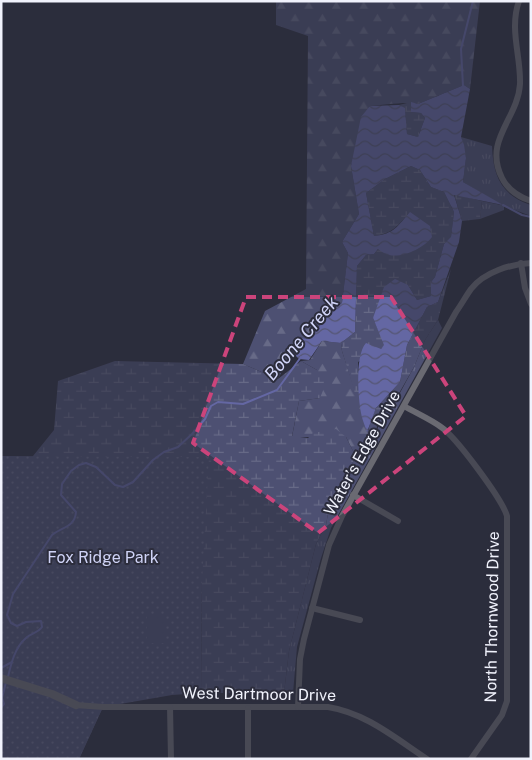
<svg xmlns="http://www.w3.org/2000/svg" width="532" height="760" viewBox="0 0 532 760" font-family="'Public Sans',sans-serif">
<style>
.grass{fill:url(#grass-tufts)}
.forest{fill:url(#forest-firs)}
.wetland{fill:url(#wetland-marsh)}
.park{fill:url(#park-dots)}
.pitch{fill:#4d5072}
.water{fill:url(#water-waves)}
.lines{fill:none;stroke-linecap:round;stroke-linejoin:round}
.stream{stroke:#6467a3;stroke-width:2}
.minor{stroke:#6a6a72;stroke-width:6}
.tertiary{stroke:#6a6a72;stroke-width:8}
.marked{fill:none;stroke:#cb447b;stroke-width:4;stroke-dasharray:10 6;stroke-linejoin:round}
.labels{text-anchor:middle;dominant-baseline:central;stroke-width:4;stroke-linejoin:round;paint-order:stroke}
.street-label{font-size:16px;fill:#f0f2fc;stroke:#2c2d3c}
.park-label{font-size:16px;fill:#cfd3f6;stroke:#2c2d3c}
.water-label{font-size:18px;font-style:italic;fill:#d2d6f9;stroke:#2c2d3c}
</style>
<defs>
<pattern id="grass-tufts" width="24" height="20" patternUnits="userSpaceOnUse" patternTransform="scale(1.25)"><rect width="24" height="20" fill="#4d5072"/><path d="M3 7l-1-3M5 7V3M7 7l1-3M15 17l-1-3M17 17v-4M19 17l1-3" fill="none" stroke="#676a87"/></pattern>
<pattern id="forest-firs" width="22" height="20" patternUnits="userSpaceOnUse" patternTransform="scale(1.25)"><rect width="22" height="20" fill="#4d5072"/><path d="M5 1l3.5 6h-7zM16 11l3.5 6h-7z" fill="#676a87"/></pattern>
<pattern id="wetland-marsh" width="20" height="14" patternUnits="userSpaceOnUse" patternTransform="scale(1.25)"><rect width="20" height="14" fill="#4d5072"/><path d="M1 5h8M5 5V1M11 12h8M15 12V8" fill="none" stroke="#676a87"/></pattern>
<pattern id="park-dots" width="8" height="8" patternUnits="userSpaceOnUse" patternTransform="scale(1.25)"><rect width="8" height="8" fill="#4d5072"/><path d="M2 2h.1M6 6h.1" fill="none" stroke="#676a87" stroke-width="1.8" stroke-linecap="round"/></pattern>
<pattern id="water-waves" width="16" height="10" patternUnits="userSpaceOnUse" patternTransform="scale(1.25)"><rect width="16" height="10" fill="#6467a3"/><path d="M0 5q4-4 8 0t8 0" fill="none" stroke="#555673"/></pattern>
</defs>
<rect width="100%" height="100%" fill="#2c2d3c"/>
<!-- grass -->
<g class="grass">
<path d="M461,137L492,146C493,176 501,195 531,205V216L504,206V210L480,219L482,201L501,205L463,182L466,158Z"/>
<polygon points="438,320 442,328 331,528 321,558 297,647 293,693 284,693 289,651 316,544 326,525 330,502 356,457 376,436 381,414 390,403 395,402 414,367 425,340"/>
</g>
<!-- forest -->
<g class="forest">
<path d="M276,1H480L470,89L464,85L418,104C408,101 382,105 370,106L351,166L359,214L342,242L348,253L342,303C330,311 330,314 322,324C317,329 312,332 309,339L302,338L292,352L278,379L243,364L265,311L306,289L308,36L276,25Z"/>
<polygon points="322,341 341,343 342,351 368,431 371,420 377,424 376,436 356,457 346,437 292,437 299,401 320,398 317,370 301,361 310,360"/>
</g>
<!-- wetland -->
<g class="wetland">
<polygon points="411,102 411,112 421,113 425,118 418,137 407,134 405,109 399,105"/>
<path d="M411,166L420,170L431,187L444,192L454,212L451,238L444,244L435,277L431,282V296L417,300L408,285L373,318L385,345L381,349L358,362L361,413L342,351L341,343L355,332L357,266L366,255L374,254L410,212C397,226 394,233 374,236L366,193L385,179Z"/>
<polygon points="454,194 482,201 480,219 462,221"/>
<path d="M451,269L438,320L425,340L414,367L394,402C384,405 381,415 377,424L371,420L376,408L400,382L407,345L427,307L438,302Z"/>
<polygon points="115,361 243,364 278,379 301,361 317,370 326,383 320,398 299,401 292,436 308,438 313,433 336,429 346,437 356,457 330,502 326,525 316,544 289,651 284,693 201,693 202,582 103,707 79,759 1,759 1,564 33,456 54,430 58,381"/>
</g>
<!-- park -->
<polygon class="park" points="1,456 209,457 202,582 201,693 172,695 103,707 79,759 1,759"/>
<!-- pitch -->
<rect class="pitch" x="147" y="616" width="18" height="27"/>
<!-- water -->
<path class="water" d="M464,85L470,89L461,137L464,145L466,158L463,182L503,205L454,195L462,221L459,242L438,302L427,307L407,345L400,382L376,408L367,432C365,426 362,419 361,413C358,397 355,355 366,343L381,349L384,345L373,318L384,287L395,279L408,285L417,300L431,296V282L435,277L444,244L451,237L454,212L444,192L431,187L420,170L411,166L385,179L366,193L374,236C394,234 398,226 410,212L430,226L432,237C424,248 403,258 389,255C385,254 381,251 378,249L374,254L366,255L357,266L355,332L341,343L322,341L309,360L299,359L292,352L302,338L309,339C313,332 318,329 322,323C331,313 329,311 342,303L348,253L342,242L359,214L351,166L361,117L370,106L399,105L405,108L407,134L418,137L425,118L421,113L411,112V102L418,104Z"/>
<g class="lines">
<!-- stream -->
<g class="stream">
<polyline points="463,86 461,49 473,1"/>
<polyline points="503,205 522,215 531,217"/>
<polyline points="1,668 12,662"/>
<path d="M8,677C11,664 15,647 26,638C31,633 38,633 42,627L41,621L26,622L17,626L11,623L7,615L13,594L52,535C62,527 75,527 76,512L61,495L62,484L71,471L79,465L86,463L96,467L115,485L123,487L133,482L153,460L164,452L178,447L192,434L205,419L211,406L218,402L243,404L277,390L301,357"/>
<polyline points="1,708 4,704 2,698 6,682"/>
</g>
<!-- minor -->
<g class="minor">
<path d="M519,1C509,29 521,56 520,84C518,119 483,140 502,178C508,190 519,197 531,201"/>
<polyline points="521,263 525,288 531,304"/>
<path d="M404,406C416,413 430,419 441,427C456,437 502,499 507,516V701L502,715L471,759"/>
<polyline points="353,495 398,521"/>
<polyline points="312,608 360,620"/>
<path d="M76,705L103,707H328C366,713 395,738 427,759"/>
<polyline points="170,707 171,759"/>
<path d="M298,707L300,659L304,639L329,545L342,516L456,312C461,305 466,296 471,289C484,272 511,264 531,263"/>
<polyline points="248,708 248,759"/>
</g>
<!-- tertiary -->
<polyline class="tertiary" points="1,678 52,694 76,705"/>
</g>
<!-- marked area -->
<path d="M0 0H532V760H0ZM246,297H391L466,416L318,533L193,443Z" fill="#2c2d3c" fill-opacity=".55" fill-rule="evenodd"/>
<path class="marked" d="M246,297H391L466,416L318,533L193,443Z"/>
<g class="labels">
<!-- street labels -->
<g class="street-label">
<text transform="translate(362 453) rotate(-61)">Water’s Edge Drive</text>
<text transform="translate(492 617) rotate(-89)">North Thornwood Drive</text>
<text transform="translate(259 694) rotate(1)">West Dartmoor Drive</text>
</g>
<!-- park labels -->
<g class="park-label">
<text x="103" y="557">Fox Ridge Park</text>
</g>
<!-- water labels -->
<g class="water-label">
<text transform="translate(301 338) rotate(-50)">Boone Creek</text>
</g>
</g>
<!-- border -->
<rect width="532" height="760" fill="none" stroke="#f0f2fc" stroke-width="5"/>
</svg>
